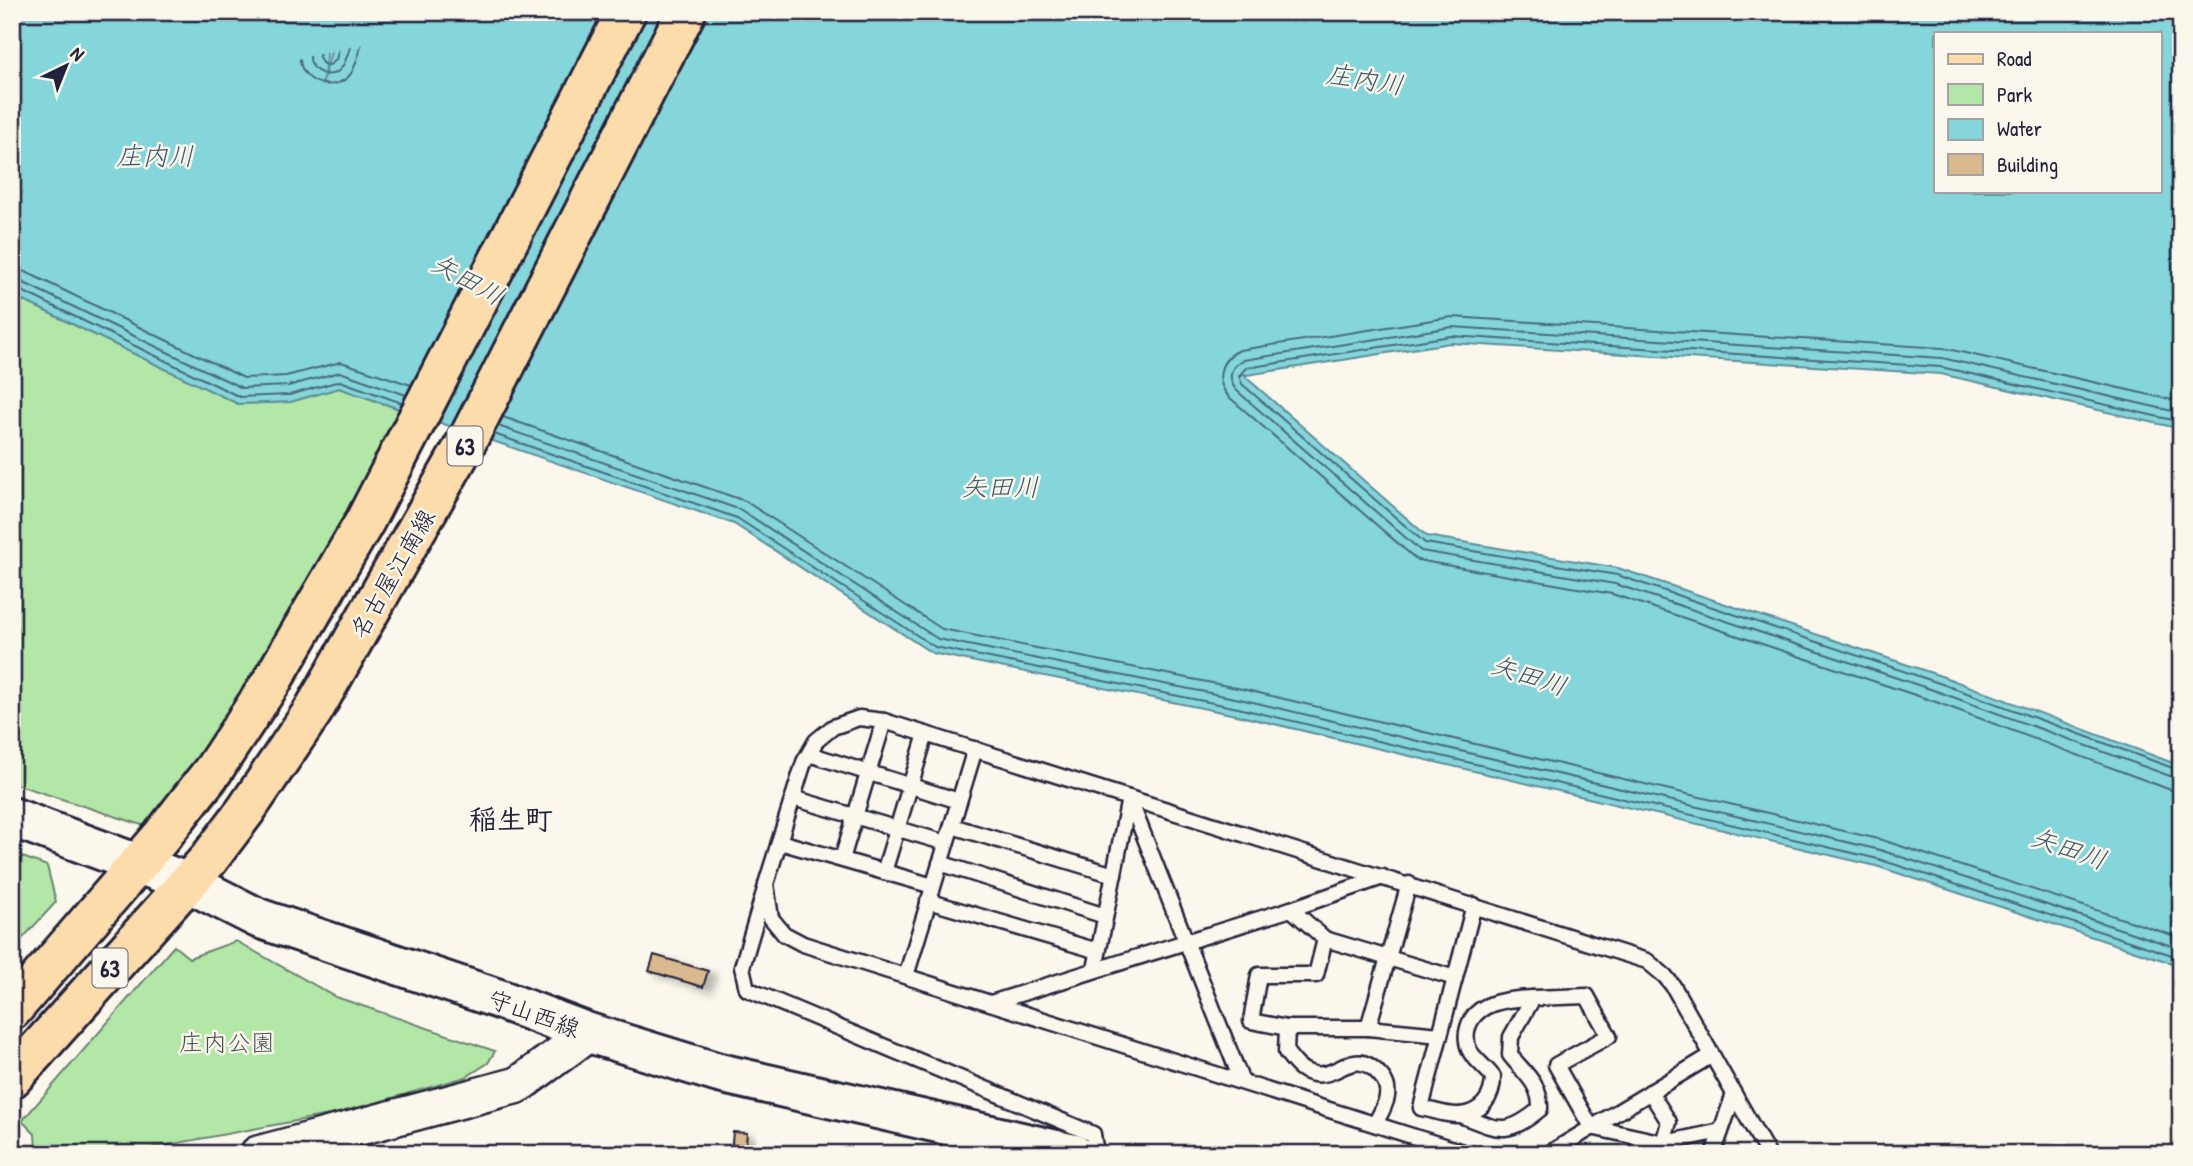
<svg xmlns="http://www.w3.org/2000/svg" width="2193" height="1166" viewBox="0 0 2193 1166" font-family="'Patrick Hand','Klee One',sans-serif">
<style>
.green{fill:#b3e7a8;stroke:#6a8472;stroke-width:2}
.water{fill:#84d6db;stroke:#5d8e9b;stroke-width:2;fill-rule:evenodd}
.lines{fill:none;stroke-linecap:round;stroke-linejoin:round}
.shore{stroke:#496a7b;stroke-width:2}
.river{stroke:#84d6db;stroke-width:61}
.building{fill:#dbb98e;stroke:#22223b;stroke-width:2;filter:url(#shadow)}
.service-casing{stroke:#22223b;stroke-width:19}
.tertiary-casing{stroke:#22223b;stroke-width:40}
.secondary-casing{stroke:#22223b;stroke-width:44}
.primary-casing{stroke:#22223b;stroke-width:44}
.service{stroke:#fbf7ec;stroke-width:14}
.tertiary{stroke:#fbf7ec;stroke-width:35}
.secondary{stroke:#fbf7ec;stroke-width:38}
.primary{stroke:#fddcac;stroke-width:38}
.labels{text-anchor:middle;dominant-baseline:central;stroke-width:5;stroke-linejoin:round;paint-order:stroke}
.shield{fill:#fbf7ec;stroke:#636270;stroke-width:2}
.shield-label{font-size:23px;font-weight:bold;fill:#22223b}
.street-label{font-size:24px;fill:#22223b;stroke:#fbf7ec}
.park-label{font-size:24px;fill:#465356;stroke:#fbf7ec}
.water-label{font-size:26px;font-style:italic;fill:#3f586b;stroke:#fbf7ec}
.quarter-label{font-size:28px;font-weight:bold;fill:#22223b;stroke:#fbf7ec}
</style>
<defs>
<filter id="shadow"><feDropShadow dx="8" dy="4.5" stdDeviation="3.5" flood-color="#0004"/></filter>
</defs>
<rect width="100%" height="100%" fill="#fbf7ec"/>
<filter id="ink" filterUnits="userSpaceOnUse"><feTurbulence type="fractalNoise" baseFrequency=".0143" numOctaves="2"/><feDisplacementMap in="SourceGraphic" scale="14" xChannelSelector="R" yChannelSelector="G"/><feConvolveMatrix kernelMatrix="1 2 1 2 8 2 1 2 1" color-interpolation-filters="sRGB"/></filter>
<g filter="url(#ink)">
<!-- green -->
<g class="green">
<polygon points="12,295 238,404 290,402 339,388 439,423 342,604 225,791 180,846 142,825 12,783"/>
<polygon points="12,853 47,866 56,902 12,950"/>
<polygon points="236,941 336,997 495,1051 488,1063 466,1077 339,1113 119,1154 53,1154 36,1148 35,1134 22,1121 174,946 189,958"/>
</g>
<!-- water -->
<path class="water" d="M12,12H334L322,86L341,12H2181V429L1941,374L1450,343L1247,375L1241,373L1427,536L1618,568L1944,677L2181,766V966L1876,866L1236,715L932,653L734,524L339,388L290,402L238,404L12,295ZM1936,33H2160V191H1936Z"/>
<g class="lines">
<!-- shore -->
<g class="shore">
<path d="M307,12C305,27 298,46 300,61C303,84 334,93 350,75C358,64 367,26 367,12"/>
<path d="M318,12C315,26 310,42 310,57C310,74 333,81 342,67C349,57 356,24 357,12"/>
<polyline points="327,12 319,57 322,63 328,66 336,60 348,12"/>
<polyline points="12,269 26,272 244,378 286,376 341,362 411,385"/>
<polyline points="12,280 22,282 242,388 288,386 340,372 406,395"/>
<polyline points="12,289 18,289 240,397 289,395 340,381 402,403"/>
<path d="M2181,402L1943,348L1452,317L1240,350C1219,359 1214,380 1229,397L1417,560L1612,594L1936,702L2171,790L2181,791"/>
<path d="M2181,413L1942,358L1452,327L1244,360C1230,365 1227,378 1236,390L1421,551L1615,584L1939,692L2181,780"/>
<polyline points="503,417 745,501 942,629 1242,689 1882,840 2181,938"/>
<polyline points="2181,422 1941,367 1451,336 1246,368 1239,376 1242,384 1425,543 1617,575 1942,684 2181,771"/>
<polyline points="498,426 741,510 938,639 1240,699 1880,850 2181,949"/>
<polyline points="494,434 737,518 935,647 1238,708 1878,859 2181,958"/>
</g>
<!-- river -->
<polyline class="river" points="250,38 367,12"/>
</g>
<!-- building -->
<g class="building">
<polygon points="654,955 708,971 703,987 649,971"/>
<polygon points="733,1132 747,1133 745,1154 731,1154"/>
</g>
<g class="lines">
<!-- service casing -->
<g class="service-casing">
<g id="service">
<polyline points="809,754 959,801"/>
<polyline points="793,798 946,843"/>
<polyline points="952,826 1114,875"/>
<polyline points="780,842 933,886"/>
<polyline points="842,859 884,721"/>
<polyline points="940,863 1105,916"/>
<polyline points="884,872 926,734"/>
<polyline points="765,889 742,967 747,989 1093,1134 1096,1154"/>
<polyline points="928,901 1098,951"/>
<path d="M1474,905L1421,1108C1433,1110 1448,1116 1460,1115C1482,1113 1493,1097 1493,1077C1487,1069 1477,1061 1471,1053C1467,1047 1466,1038 1467,1032C1472,1001 1508,999 1533,998"/>
<polyline points="1291,909 1325,939 1455,978"/>
<polyline points="1325,939 1316,975 1259,975 1251,1021 1287,1028 1368,1028 1440,1035"/>
<polyline points="1095,969 1129,798 1242,1082"/>
<polyline points="906,976 975,749"/>
<polyline points="991,1003 1291,909 1383,877"/>
<path d="M1287,1028L1286,1052C1293,1061 1299,1070 1310,1073C1337,1082 1353,1044 1380,1075C1395,1091 1384,1107 1375,1124"/>
<polyline points="1368,1028 1409,884"/>
<polyline points="1650,1092 1669,1122 1660,1154"/>
<path d="M1460,1115C1499,1130 1506,1137 1540,1109C1541,1084 1524,1073 1510,1055L1511,1037L1533,998L1587,996L1609,1036L1556,1065L1591,1127L1664,1143L1721,1131"/>
<polyline points="1469,1154 803,944 784,934 771,918 766,884 804,762 816,741 833,727 859,718 884,721 1647,961 1665,976 1673,986 1768,1154"/>
<polyline points="1548,1154 1712,1055"/>
<polyline points="1713,1154 1734,1094"/>
</g>
</g>
<!-- tertiary casing -->
<g class="tertiary-casing">
<polyline id="tertiary" points="258,1154 518,1085 589,1033"/>
</g>
<!-- secondary casing -->
<g class="secondary-casing">
<polyline id="secondary" points="12,817 189,883 258,918 499,999 589,1033 719,1073 1074,1154"/>
</g>
<!-- primary casing -->
<g class="primary-casing">
<g id="primary">
<polyline points="12,1010 162,836 214,769 272,681 365,521 626,12"/>
<polyline points="12,1078 209,859 246,810 313,711 467,441 686,12"/>
</g>
</g>
<!-- service -->
<use href="#service" class="service"/>
<!-- tertiary -->
<use href="#tertiary" class="tertiary"/>
<!-- secondary -->
<use href="#secondary" class="secondary"/>
<!-- primary -->
<use href="#primary" class="primary"/>
</g>
</g>
<g class="labels">
<!-- shield labels -->
<g class="shield">
<rect x="447.5" y="426.5" width="35" height="39" rx="5"/>
<rect x="92.5" y="948.5" width="35" height="39" rx="5"/>
</g>
<g class="shield-label">
<text x="465" y="446">63</text>
<text x="110" y="968">63</text>
</g>
<!-- street labels -->
<g class="street-label">
<text transform="translate(392 573) rotate(-60)">名古屋江南線</text>
<text transform="translate(534 1013) rotate(20)">守山西線</text>
</g>
<!-- park labels -->
<g class="park-label">
<text x="227" y="1042">庄内公園</text>
</g>
<!-- water labels -->
<g class="water-label">
<text transform="translate(1365 79) rotate(9)">庄内川</text>
<text x="155" y="155">庄内川</text>
<text transform="translate(468 279) rotate(29)">矢田川</text>
<text x="1000" y="486">矢田川</text>
<text transform="translate(1529 675) rotate(18)">矢田川</text>
<text transform="translate(2069 848) rotate(19)">矢田川</text>
</g>
<!-- quarter labels -->
<g class="quarter-label">
<text x="511" y="819">稲生町</text>
</g>
</g>
<!-- margin -->
<rect width="2193" height="1166" fill="none" stroke="#fbf7ec" stroke-width="42"/>
<rect x="21" y="21" width="2151" height="1124" fill="none" stroke="#22223b" stroke-width="2.5" filter="url(#ink)"/>
<!-- legend -->
<rect x="1934" y="32" width="228" height="161" fill="#fbf7ec" stroke="#a4a2a5" stroke-width="2"/>
<rect x="1948" y="54" width="35" height="10" fill="#fddcac" stroke="#a4a2a5" stroke-width="2"/>
<text x="1997" y="66" font-size="21" fill="#22223b">Road</text>
<rect x="1948" y="84" width="35" height="21" fill="#b3e7a8" stroke="#a4a2a5" stroke-width="2"/>
<text x="1997" y="102" font-size="21" fill="#22223b">Park</text>
<rect x="1948" y="119" width="35" height="21" fill="#84d6db" stroke="#a4a2a5" stroke-width="2"/>
<text x="1997" y="136" font-size="21" fill="#22223b">Water</text>
<rect x="1948" y="154" width="35" height="21" fill="#dbb98e" stroke="#a4a2a5" stroke-width="2"/>
<text x="1997" y="172" font-size="21" fill="#22223b">Building</text>
<!-- north arrow -->
<g transform="translate(66 66) rotate(43)" stroke="#fbf7ec" stroke-width="5" paint-order="stroke">
<path d="M0-5L12 26L0 18L-12 26Z" fill="#22223b"/>
<text y="-10" font-size="19" font-weight="bold" text-anchor="middle" fill="#22223b">N</text>
</g>
</svg>
